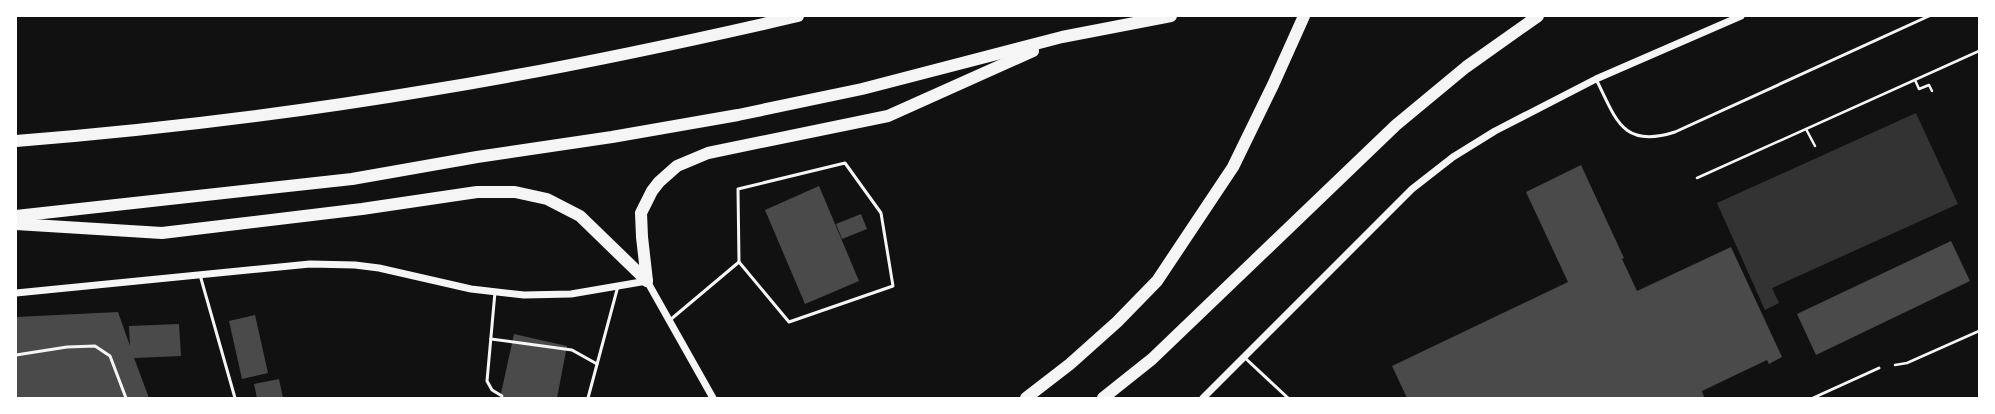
<svg xmlns="http://www.w3.org/2000/svg" width="1995" height="414" viewBox="0 0 1995 414" font-family="Merriweather,serif">
<style>
.water{fill:#333}
.building{fill:#4a4a4a}
.lines{fill:none;stroke-linecap:round;stroke-linejoin:round}
.path{stroke:#f5f5f5;stroke-width:2.5}
.service{stroke:#f5f5f5;stroke-width:3}
.tertiary{stroke:#f5f5f5;stroke-width:7}
.motorway{stroke:#f5f5f5;stroke-width:12}
</style>
<rect width="100%" height="100%" fill="#111"/>
<!-- water -->
<polygon class="water" points="1916,113 1958,204 1772,288 1779,303 1765,310 1717,203"/>
<!-- building -->
<g class="building">
<polygon points="1581,165 1624,258 1622,259 1637,291 1731,247 1782,357 1769,364 1767,360 1702,391 1704,397 1701,398 1407,398 1392,366 1568,282 1526,192"/>
<polygon points="819,186 859,281 805,304 765,210"/>
<polygon points="861,214 867,229 842,239 836,224"/>
<polygon points="1951,241 1970,281 1816,355 1797,314"/>
<polygon points="118,312 130,346 129,326 179,324 181,356 134,358 149,398 16,398 16,317"/>
<polygon points="255,315 268,373 242,379 229,321"/>
<polygon points="514,334 567,346 557,398 500,398"/>
<polygon points="279,379 283,398 257,398 254,384"/>
</g>
<g class="lines">
<!-- path -->
<g class="path">
<polyline points="1915,80 1919,89 1929,85 1932,91"/>
<polyline points="1806,129 1815,146"/>
<polyline points="1697,178 1979,51"/>
<polyline points="1895,365 1907,363 1979,331"/>
</g>
<!-- service -->
<g class="service">
<path d="M1596,79C1616,119 1622,149 1675,132L1929,16"/>
<polygon points="845,163 881,213 893,286 789,322 739,262 738,189"/>
<polyline points="200,275 235,398"/>
<polyline points="495,292 487,381 492,390 502,396"/>
<polyline points="670,320 739,262"/>
<polyline points="491,339 572,350 597,364"/>
<polyline points="16,355 67,347 95,346 110,356 126,398"/>
<polyline points="1244,357 1288,398"/>
<polyline points="588,398 618,286"/>
<polyline points="1813,398 1879,368"/>
</g>
<!-- tertiary -->
<g class="tertiary">
<polyline points="16,293 310,264 355,265 379,268 471,289 524,295 571,294 647,281 713,398"/>
<polyline points="1203,398 1412,189 1453,157 1495,131 1596,79 1741,16"/>
</g>
<!-- motorway -->
<g class="motorway">
<path d="M16,141C155,130 294,113 431,90C554,70 677,44 798,16"/>
<polyline points="16,216 352,179 477,157 612,137 738,115 862,89 1062,37 1171,16"/>
<polyline points="16,224 162,233 362,209 477,192 515,192 547,199 580,216 647,281"/>
<polyline points="647,281 642,237 641,213 652,191 659,182 677,166 708,153 888,116 1033,51"/>
<polyline points="1026,398 1070,364 1117,322 1157,281 1233,167 1273,85 1304,16"/>
<polyline points="1103,398 1152,359 1396,125 1466,67 1538,16"/>
</g>
</g>
<!-- border -->
<rect width="1995" height="414" fill="none" stroke="#ffffff" stroke-width="34"/>
</svg>
